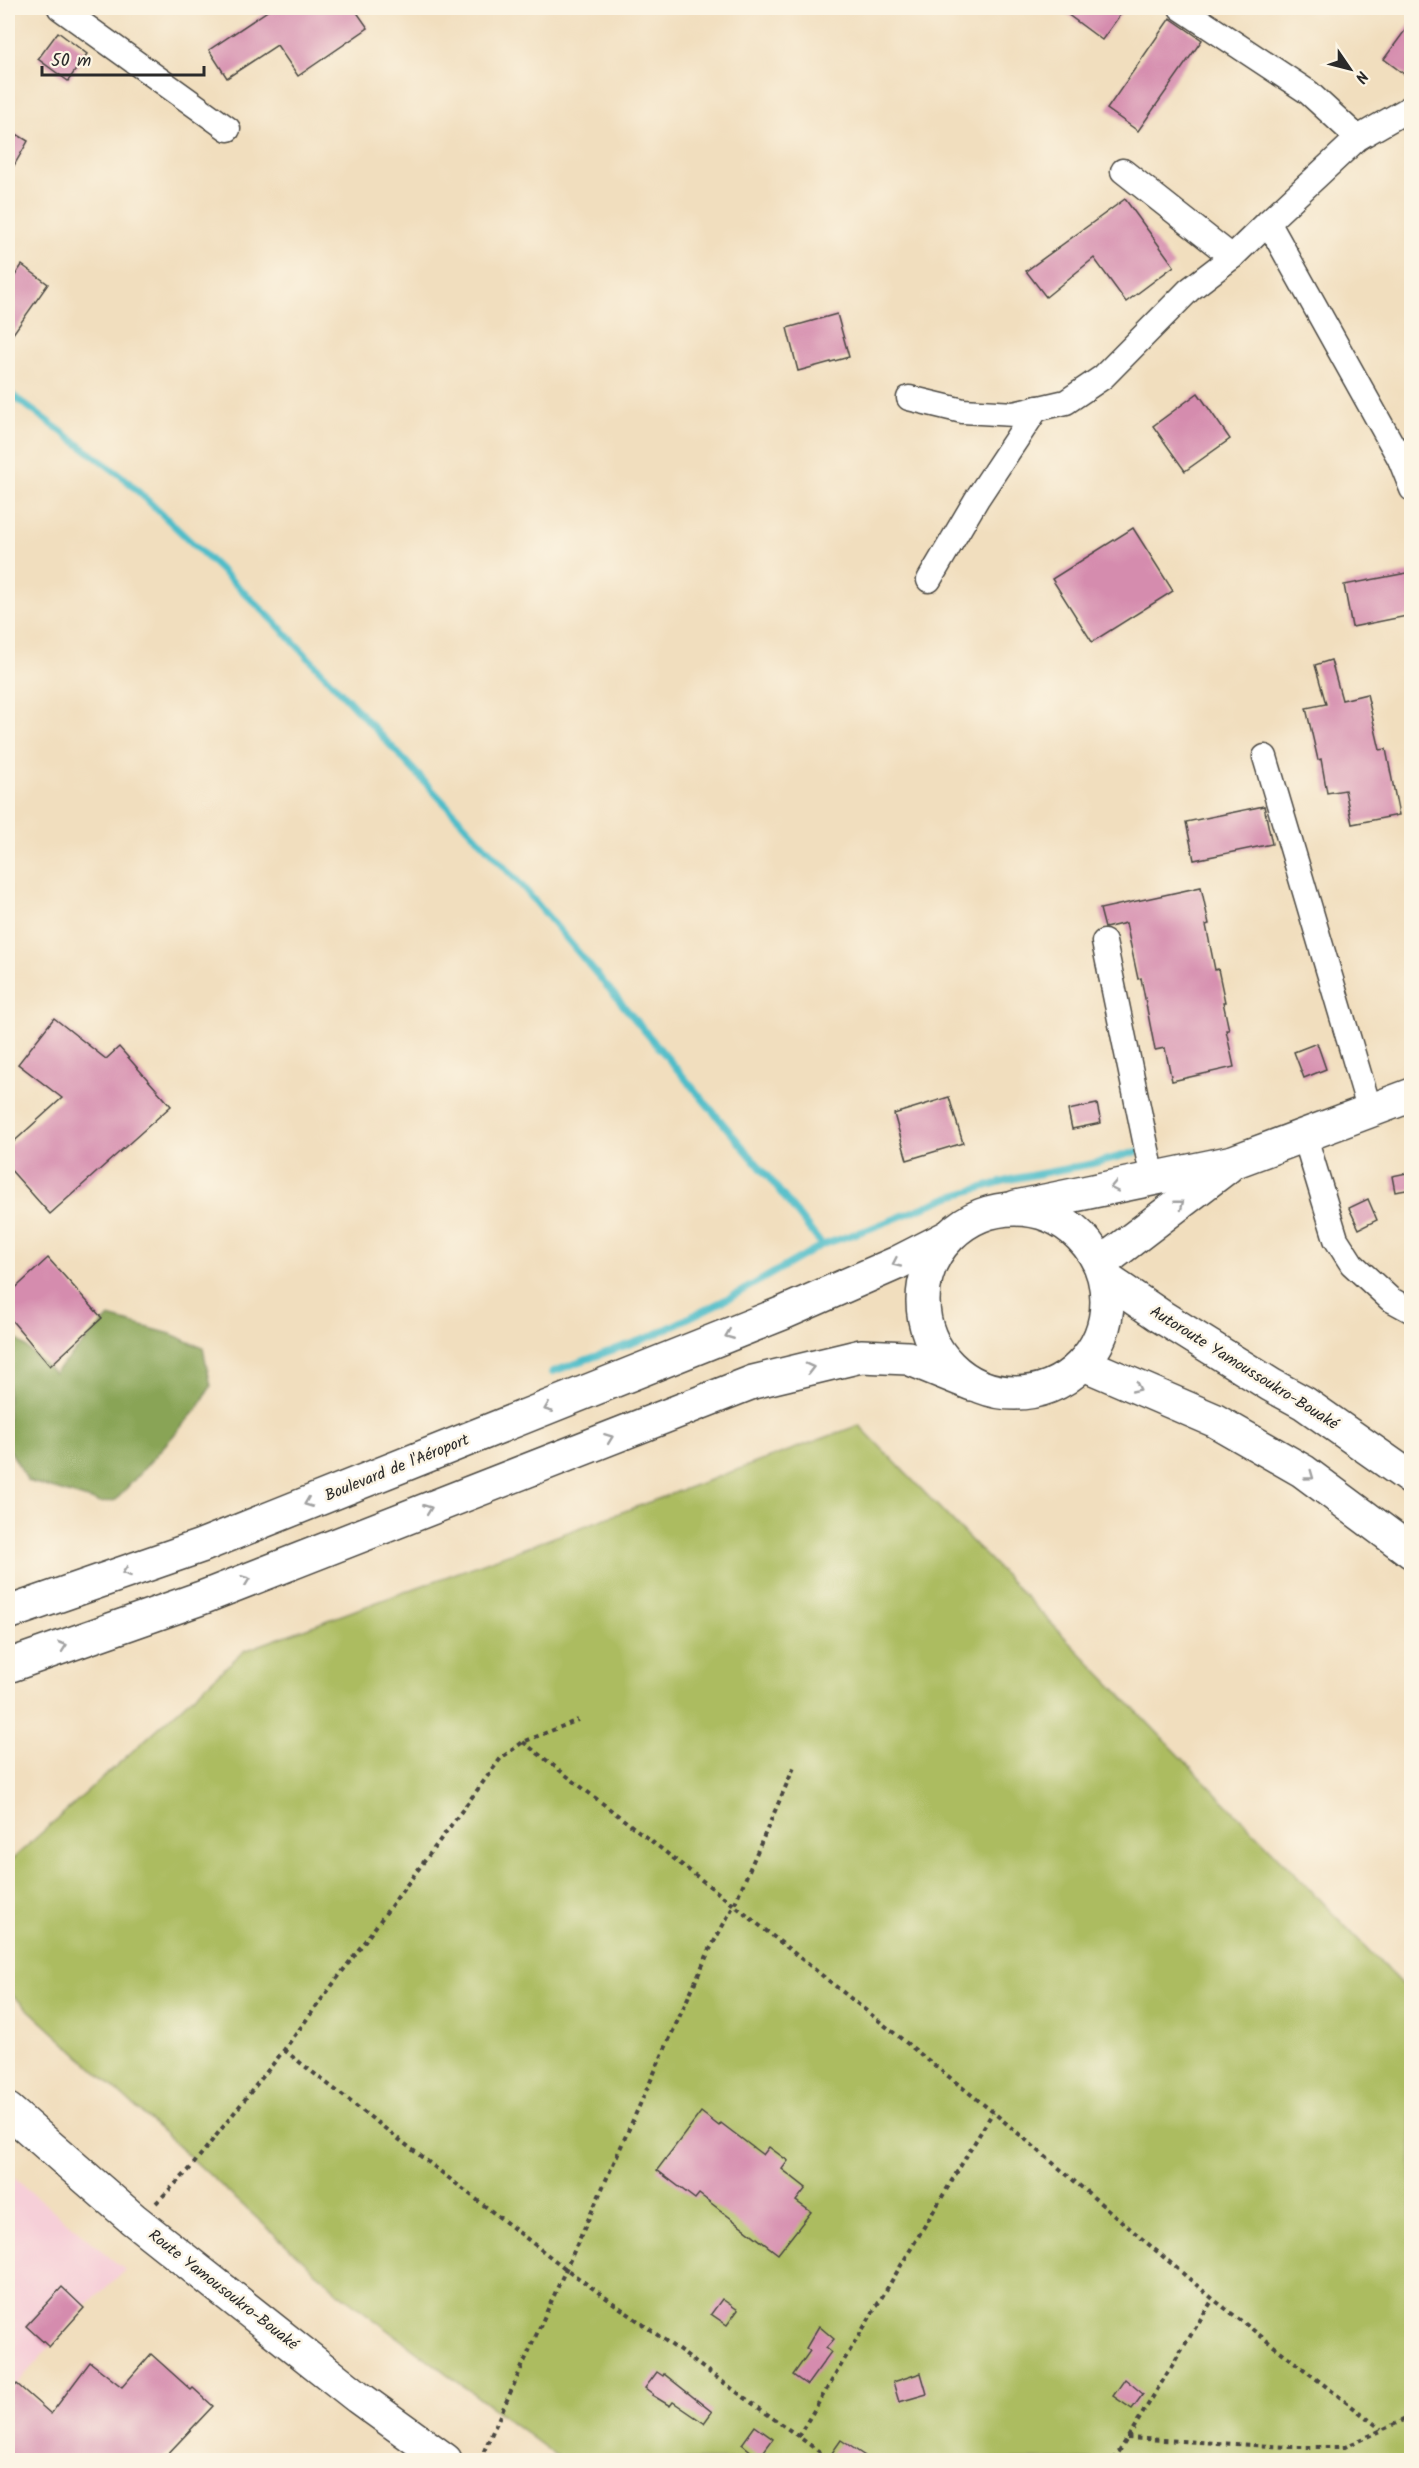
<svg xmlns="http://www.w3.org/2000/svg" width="1419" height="2468" viewBox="0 0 1419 2468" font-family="Kalam,sans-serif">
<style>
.built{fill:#f6cfd8}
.green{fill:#acbc60;stroke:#6c7446;stroke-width:1.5}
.forest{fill:#89a456;stroke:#5a6840;stroke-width:1.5}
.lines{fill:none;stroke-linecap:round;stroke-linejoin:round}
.stream{stroke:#50bdc9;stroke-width:7}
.building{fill:#d58cae}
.street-casing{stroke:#494641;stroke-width:27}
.secondary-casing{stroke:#494641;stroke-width:36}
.primary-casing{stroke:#494641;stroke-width:36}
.highway-casing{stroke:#494641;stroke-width:36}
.path{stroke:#494641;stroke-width:4;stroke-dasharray:4.5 4.5;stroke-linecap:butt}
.street{stroke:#fff;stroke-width:24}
.secondary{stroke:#fff;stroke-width:33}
.primary{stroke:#fff;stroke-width:33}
.highway{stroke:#fff;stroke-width:33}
.oneway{stroke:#a0a0a0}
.labels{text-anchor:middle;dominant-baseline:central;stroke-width:5;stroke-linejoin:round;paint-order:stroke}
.street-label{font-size:16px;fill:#2b2b2b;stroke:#fcf5e5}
</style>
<rect width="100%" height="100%" fill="#fcf5e5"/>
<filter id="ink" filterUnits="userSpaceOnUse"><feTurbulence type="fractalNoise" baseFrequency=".0167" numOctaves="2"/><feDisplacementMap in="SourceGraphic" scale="12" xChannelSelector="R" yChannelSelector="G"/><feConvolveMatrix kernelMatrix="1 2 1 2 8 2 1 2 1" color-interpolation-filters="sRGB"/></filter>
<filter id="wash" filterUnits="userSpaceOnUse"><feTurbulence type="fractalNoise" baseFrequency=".008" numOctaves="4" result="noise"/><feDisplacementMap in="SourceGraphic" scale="24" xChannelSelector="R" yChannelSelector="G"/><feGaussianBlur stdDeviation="1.35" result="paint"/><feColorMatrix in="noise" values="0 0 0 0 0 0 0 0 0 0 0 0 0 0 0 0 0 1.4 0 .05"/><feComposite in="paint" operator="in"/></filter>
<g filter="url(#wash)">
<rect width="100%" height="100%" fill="#f1debe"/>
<!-- built -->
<polygon class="built" points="8,2173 125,2270 84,2308 8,2394"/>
<!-- green -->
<polygon class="green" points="859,1425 1411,1994 1411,2460 562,2460 339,2293 8,1991 8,1863 244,1651"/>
<!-- forest -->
<polygon class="forest" points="109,1317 171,1334 203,1348 211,1386 197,1409 116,1500 101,1503 28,1481 8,1447 8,1343 14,1336 54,1373"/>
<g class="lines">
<!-- stream -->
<g class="stream">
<polyline points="8,392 124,478 275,622 523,887 770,1179 822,1245"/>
<polyline points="552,1372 652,1336 733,1296 822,1245 869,1229 949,1197 1012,1179 1091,1164 1144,1150"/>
</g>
</g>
<g id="blocks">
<!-- building -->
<g class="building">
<polygon points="272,8 354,8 368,28 298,76 277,45 227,78 209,50"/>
<polygon points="1059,8 1125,8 1102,40"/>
<polygon points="1170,18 1202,40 1138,131 1107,109"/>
<polygon points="1412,21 1412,80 1384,59"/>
<polygon points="58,32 87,54 68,81 38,59"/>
<polygon points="8,129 28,141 8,176"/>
<polygon points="1125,199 1174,266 1126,302 1094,258 1046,297 1026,271"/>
<polygon points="22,265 48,284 8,341 8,286"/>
<polygon points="837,314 849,357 798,371 787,328"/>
<polygon points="1198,393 1230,439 1185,471 1153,426"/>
<polygon points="1133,528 1173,591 1092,642 1052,579"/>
<polygon points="1412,572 1412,615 1352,627 1344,585"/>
<polygon points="1331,660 1342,700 1367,694 1380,750 1386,749 1399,815 1352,824 1345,790 1327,793 1321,759 1318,760 1306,708 1326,704 1315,665"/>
<polygon points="1264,806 1272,844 1194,860 1186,822"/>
<polygon points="1201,887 1209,924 1206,925 1215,970 1218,969 1225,1002 1223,1002 1229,1030 1226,1030 1234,1067 1172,1081 1165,1048 1155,1050 1141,978 1138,979 1126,923 1105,928 1100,909"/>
<polygon points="54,1018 106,1059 119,1047 171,1106 50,1214 8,1167 8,1147 62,1098 18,1064"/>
<polygon points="1317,1043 1326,1069 1304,1078 1294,1052"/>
<polygon points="949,1097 963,1143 907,1160 894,1114"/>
<polygon points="1097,1104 1101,1123 1072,1129 1068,1110"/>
<polygon points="1412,1172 1412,1189 1395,1192 1392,1176"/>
<polygon points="1368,1199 1377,1220 1359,1229 1349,1208"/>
<polygon points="48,1258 102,1318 50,1366 8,1316 8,1295"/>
<polygon points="701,2112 719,2126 721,2123 763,2155 769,2147 788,2161 782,2169 806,2188 796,2201 811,2212 778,2254 699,2194 695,2199 657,2170"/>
<polygon points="62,2287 84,2308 49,2347 26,2326"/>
<polygon points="722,2299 738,2310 727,2325 711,2314"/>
<polygon points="819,2326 834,2339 826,2348 831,2352 807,2385 793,2375 810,2351 806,2348"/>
<polygon points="151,2354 191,2390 193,2388 213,2406 162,2460 8,2460 8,2394 17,2384 51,2414 90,2362 122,2387"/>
<polygon points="657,2372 663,2376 664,2374 712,2412 704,2423 673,2402 670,2406 652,2395 653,2394 645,2388"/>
<polygon points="921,2373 927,2394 899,2402 893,2382"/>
<polygon points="1125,2379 1143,2394 1132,2409 1113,2396"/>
<polygon points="755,2426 773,2439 759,2458 742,2444"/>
<polygon points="841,2440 871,2460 827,2460"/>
</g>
</g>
</g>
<g filter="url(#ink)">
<use href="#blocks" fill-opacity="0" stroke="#494641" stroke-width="1.5"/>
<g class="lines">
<!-- street casing -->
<g class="street-casing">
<g id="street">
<polyline points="60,8 228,129"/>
<polyline points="1181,8 1308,92 1358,138"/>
<polyline points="1123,171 1232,257"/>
<polyline points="909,398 963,411 1014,414 1066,402 1103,377 1189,290 1232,257 1268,222"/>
<polyline points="1412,447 1400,459 1412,489"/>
<polyline points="1400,459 1268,222 1358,138 1412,107"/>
<polyline points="929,580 978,497 1037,408"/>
<polyline points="1265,757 1370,1111"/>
<polyline points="1104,942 1153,1179"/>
<polyline points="1305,1137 1336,1239 1352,1264 1390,1299 1412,1311"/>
</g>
</g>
<!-- secondary casing -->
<g class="secondary-casing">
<g id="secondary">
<polyline points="1016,1207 1233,1162 1412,1095"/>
<polyline points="1100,1264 1227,1167"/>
</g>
</g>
<!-- primary casing -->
<g class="primary-casing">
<polyline id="primary" points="8,2110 133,2219 358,2397 445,2460"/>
</g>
<!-- highway casing -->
<g class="highway-casing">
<g id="highway">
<circle cx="1015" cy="1301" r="92"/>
<polyline points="1106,1279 1162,1317 1271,1385 1304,1403 1412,1479"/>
<polyline points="1084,1364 1214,1420 1303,1471 1412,1552"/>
<polyline points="8,1613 201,1546 783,1313 897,1263 948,1237"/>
<polyline points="8,1666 204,1597 753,1382 861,1356 908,1358 972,1384"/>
</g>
</g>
<!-- path -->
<g class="path">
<polyline points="523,1742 734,1905 993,2112 1213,2299 1381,2429"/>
<polyline points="284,2050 566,2269 831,2460"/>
<polyline points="156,2203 188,2171 284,2050 501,1758 523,1742 578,1720"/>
<polyline points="798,2437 993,2112"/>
<polyline points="1127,2438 1289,2447 1345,2447 1412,2416"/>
<polyline points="480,2460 709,1951 734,1905 795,1765"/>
<polyline points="1114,2460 1213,2299"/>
</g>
<!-- street -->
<use href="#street" class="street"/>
<!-- secondary -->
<use href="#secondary" class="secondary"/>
<!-- primary -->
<use href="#primary" class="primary"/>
<!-- highway -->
<use href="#highway" class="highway"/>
</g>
<!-- one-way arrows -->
<defs><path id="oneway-chevron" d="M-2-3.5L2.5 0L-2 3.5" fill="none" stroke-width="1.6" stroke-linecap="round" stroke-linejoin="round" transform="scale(1.5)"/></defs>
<g class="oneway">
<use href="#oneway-chevron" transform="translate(1114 1187) rotate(168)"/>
<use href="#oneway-chevron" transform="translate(1180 1204) rotate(-38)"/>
<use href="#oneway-chevron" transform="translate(896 1263) rotate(155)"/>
<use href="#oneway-chevron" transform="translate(729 1335) rotate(158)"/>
<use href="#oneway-chevron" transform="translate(810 1368) rotate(-14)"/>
<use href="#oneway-chevron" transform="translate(1137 1388) rotate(25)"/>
<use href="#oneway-chevron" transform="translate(548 1408) rotate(158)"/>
<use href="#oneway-chevron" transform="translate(609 1438) rotate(-21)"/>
<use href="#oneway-chevron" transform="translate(1310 1476) rotate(36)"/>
<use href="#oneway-chevron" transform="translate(308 1503) rotate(158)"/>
<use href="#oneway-chevron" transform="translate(428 1509) rotate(-21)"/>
<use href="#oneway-chevron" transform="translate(126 1572) rotate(161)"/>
<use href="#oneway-chevron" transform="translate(246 1580) rotate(-21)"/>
<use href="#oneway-chevron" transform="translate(63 1646) rotate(-19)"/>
</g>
</g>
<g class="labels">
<!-- street labels -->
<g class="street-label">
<text transform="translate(1244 1368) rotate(32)">Autoroute Yamoussoukro-Bouaké</text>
<text transform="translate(397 1468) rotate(-22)">Boulevard de l'Aéroport</text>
<text transform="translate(223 2290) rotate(38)">Route Yamousoukro-Bouaké</text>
</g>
</g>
<!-- margin -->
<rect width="1419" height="2468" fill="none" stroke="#fcf5e5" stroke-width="30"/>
<!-- north arrow -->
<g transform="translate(1350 69) rotate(125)" stroke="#fcf5e5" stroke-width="4.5" paint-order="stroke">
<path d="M0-4.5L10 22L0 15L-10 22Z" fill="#2b2b2b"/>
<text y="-9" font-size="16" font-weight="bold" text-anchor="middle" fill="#2b2b2b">N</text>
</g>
<!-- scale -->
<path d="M42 66v9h162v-9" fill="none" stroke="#2b2b2b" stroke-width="3"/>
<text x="51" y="66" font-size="18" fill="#2b2b2b" stroke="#fcf5e5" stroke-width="4.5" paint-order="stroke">50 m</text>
</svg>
